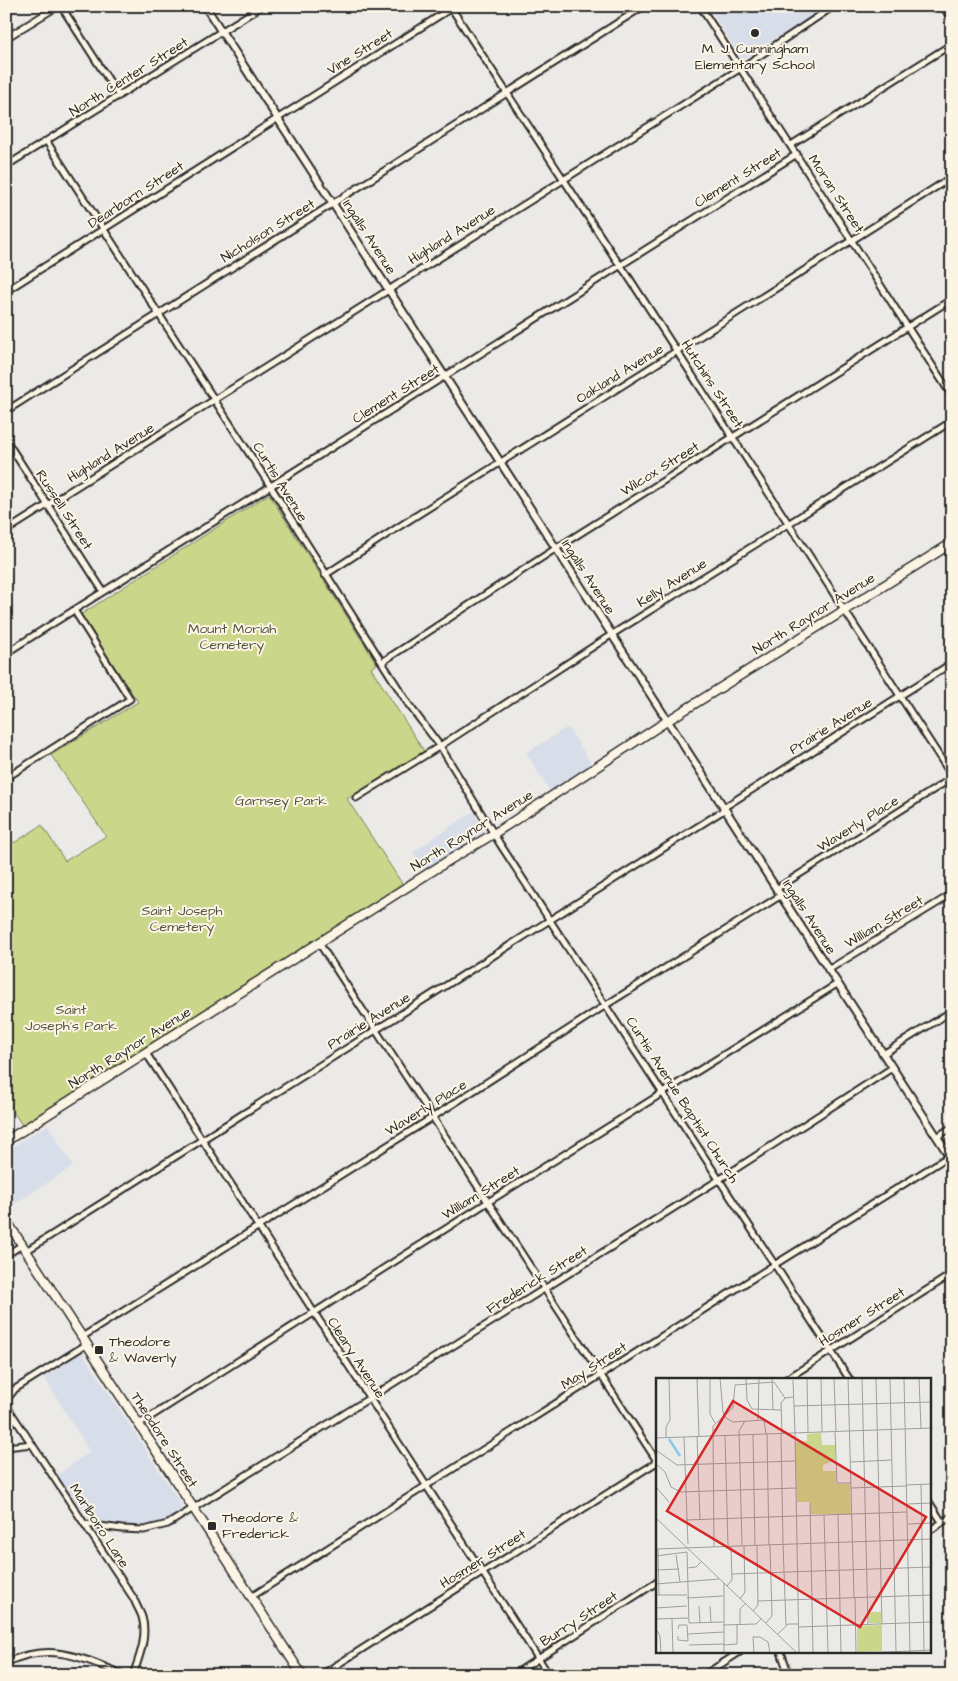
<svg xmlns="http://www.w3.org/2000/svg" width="958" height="1681" viewBox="0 0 958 1681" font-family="'Architects Daughter',sans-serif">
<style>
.built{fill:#d7dde9}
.green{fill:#cad78a;stroke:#7a815a}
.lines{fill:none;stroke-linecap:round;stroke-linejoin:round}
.minor-casing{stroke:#2b2b2b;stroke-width:9}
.tertiary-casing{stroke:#2b2b2b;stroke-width:10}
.secondary-casing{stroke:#2b2b2b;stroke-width:11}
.minor{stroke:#fcf5e5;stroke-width:5}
.tertiary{stroke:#fcf5e5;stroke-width:6}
.secondary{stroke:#fcf5e5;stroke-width:8}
.poi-dot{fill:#2b2b2b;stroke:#fcf5e5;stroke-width:2}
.labels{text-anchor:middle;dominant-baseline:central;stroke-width:4;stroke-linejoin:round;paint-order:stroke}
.poi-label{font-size:14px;fill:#2b2b2b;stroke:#fcf5e5;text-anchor:start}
.street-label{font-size:14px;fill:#2b2b2b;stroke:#fcf5e5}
.park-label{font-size:14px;fill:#535643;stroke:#fcf5e5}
.inset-river{fill:none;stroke:#88c8e9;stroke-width:2.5}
.inset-road{fill:none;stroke:#9e9e9c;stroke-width:1}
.view{fill:#d62828;fill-opacity:0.15;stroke:#d62828;stroke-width:2.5}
.inset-edge{fill:none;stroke:#2b2b2b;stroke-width:2.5}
</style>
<rect width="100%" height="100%" fill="#ebeae7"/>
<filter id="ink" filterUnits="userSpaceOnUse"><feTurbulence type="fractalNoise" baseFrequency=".02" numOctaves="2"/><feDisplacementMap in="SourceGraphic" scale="10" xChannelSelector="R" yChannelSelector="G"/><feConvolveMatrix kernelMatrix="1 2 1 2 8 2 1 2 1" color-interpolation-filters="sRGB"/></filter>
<g filter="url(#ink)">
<!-- built -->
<g class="built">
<polygon points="708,6 829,6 742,59"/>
<polygon points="568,727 592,765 550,791 526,753"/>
<polygon points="474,811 484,832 425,871 413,852"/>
<polygon points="48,1125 73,1166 7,1209 6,1151"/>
<polygon points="6,1233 19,1253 6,1261"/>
<polygon points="82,1352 180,1503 181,1512 171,1520 148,1527 122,1527 107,1524 91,1517 74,1500 57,1475 90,1452 44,1377"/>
</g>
<!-- green -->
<polygon class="green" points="269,494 377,664 371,668 424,751 347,799 403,885 22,1125 6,1101 6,831 14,843 42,825 65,861 106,836 51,755 138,702 80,615"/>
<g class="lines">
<!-- minor casing -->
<g class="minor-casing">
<g id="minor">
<polyline points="61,6 119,96"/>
<polyline points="450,6 615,258 626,273 952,776"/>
<polyline points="700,6 952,396"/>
<polyline points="943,6 952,20"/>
<polyline points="6,38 58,6"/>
<polyline points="47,142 271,487 409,705 440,746 500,844 850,1380"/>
<polyline points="791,145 952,44"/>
<polyline points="6,166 262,6"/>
<polyline points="6,291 453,7"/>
<polyline points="6,411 644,6"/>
<polyline points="6,440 103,591"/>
<polyline points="6,531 741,68 834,6"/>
<polyline points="325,575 403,524 952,177"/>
<polyline points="6,653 797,154"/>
<polyline points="382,662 555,549 952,299"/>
<polyline points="6,778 130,699 74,610"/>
<polyline points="356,798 440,746 611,635 952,421"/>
<polyline points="723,808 952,663"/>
<polyline points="776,889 952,778"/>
<polyline points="319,943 657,1461"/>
<polyline points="828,970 952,894"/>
<polyline points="146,1053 549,1675"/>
<polyline points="883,1054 952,1011"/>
<polyline points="937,1137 952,1127"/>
<polyline points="26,1251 724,810"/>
<polyline points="6,1255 22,1245"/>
<polyline points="82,1337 433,1117 606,1005 780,896"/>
<path d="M87,1344L15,1389L8,1398V1408L134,1599C136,1605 140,1611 142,1617C148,1636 139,1658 133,1675"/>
<polyline points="785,1380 952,1274"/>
<polyline points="139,1424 488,1202 837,984"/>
<polyline points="6,1447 32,1444"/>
<polyline points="929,1502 942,1522"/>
<polyline points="85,1524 122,1529 144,1530 168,1524 720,1179 892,1068"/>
<polyline points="929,1531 952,1516"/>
<polyline points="251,1597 766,1270 949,1156"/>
<polyline points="781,1652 789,1675"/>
<path d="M6,1663C50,1641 83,1658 124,1675"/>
<polyline points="321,1675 657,1462"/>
<polyline points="513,1675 657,1582"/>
<polyline points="704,1675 740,1652"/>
</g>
</g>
<!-- tertiary casing -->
<g class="tertiary-casing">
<polyline id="tertiary" points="205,6 952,1160"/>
</g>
<!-- secondary casing -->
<g class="secondary-casing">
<g id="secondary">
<polyline points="6,1141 451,859 495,833 667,721 952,543"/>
<polyline points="6,1220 302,1675"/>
</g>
</g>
<!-- minor -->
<use href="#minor" class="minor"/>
<!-- tertiary -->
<use href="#tertiary" class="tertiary"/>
<!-- secondary -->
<use href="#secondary" class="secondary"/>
</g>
</g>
<!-- markers -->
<g class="poi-dot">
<circle cx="755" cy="33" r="5"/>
<rect x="94" y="1345" width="10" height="10" rx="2.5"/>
<rect x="207" y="1521" width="10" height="10" rx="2.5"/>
</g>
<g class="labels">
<!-- poi labels -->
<g class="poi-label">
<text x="755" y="49" text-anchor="middle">M. J. Cunningham<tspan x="755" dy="16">Elementary School</tspan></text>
<text x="109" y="1342">Theodore<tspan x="109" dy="16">&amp; Waverly</tspan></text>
<text x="222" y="1518">Theodore &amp;<tspan x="222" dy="16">Frederick</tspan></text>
</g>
<!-- street labels -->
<g class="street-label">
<text transform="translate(360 52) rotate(-32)">Vine Street</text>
<text transform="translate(129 77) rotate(-32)">North Center Street</text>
<text transform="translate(738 178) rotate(-32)">Clement Street</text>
<text transform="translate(836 194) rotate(57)">Moran Street</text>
<text transform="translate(136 195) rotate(-33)">Dearborn Street</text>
<text transform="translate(268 231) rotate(-32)">Nicholson Street</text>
<text transform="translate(452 235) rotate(-32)">Highland Avenue</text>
<text transform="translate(369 237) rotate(57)">Ingalls Avenue</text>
<text transform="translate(620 374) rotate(-32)">Oakland Avenue</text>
<text transform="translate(712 384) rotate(57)">Hutchins Street</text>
<text transform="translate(396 394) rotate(-32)">Clement Street</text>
<text transform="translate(111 453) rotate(-32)">Highland Avenue</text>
<text transform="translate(660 469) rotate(-32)">Wilcox Street</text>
<text transform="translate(280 482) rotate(58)">Curtis Avenue</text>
<text transform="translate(64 510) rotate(57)">Russell Street</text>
<text transform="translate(588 577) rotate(57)">Ingalls Avenue</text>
<text transform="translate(672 583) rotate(-32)">Kelly Avenue</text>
<text transform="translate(814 614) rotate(-32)">North Raynor Avenue</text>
<text transform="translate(831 726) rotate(-32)">Prairie Avenue</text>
<text transform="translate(858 824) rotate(-32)">Waverly Place</text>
<text transform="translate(472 831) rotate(-32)">North Raynor Avenue</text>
<text transform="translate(809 917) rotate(57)">Ingalls Avenue</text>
<text transform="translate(884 922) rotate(-31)">William Street</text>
<text transform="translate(369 1021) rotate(-32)">Prairie Avenue</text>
<text transform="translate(130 1048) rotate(-32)">North Raynor Avenue</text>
<text transform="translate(682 1100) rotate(57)">Curtis Avenue Baptist Church</text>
<text transform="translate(426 1108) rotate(-32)">Waverly Place</text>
<text transform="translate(481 1193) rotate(-32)">William Street</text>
<text transform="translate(537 1280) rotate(-32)">Frederick Street</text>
<text transform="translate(862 1317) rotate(-32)">Hosmer Street</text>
<text transform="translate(356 1358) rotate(57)">Cleary Avenue</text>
<text transform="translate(594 1366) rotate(-33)">May Street</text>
<text transform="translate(164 1440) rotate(57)">Theodore Street</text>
<text transform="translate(99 1526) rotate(57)">Marlboro Lane</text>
<text transform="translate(483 1559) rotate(-32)">Hosmer Street</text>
<text transform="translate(579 1619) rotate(-33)">Burry Street</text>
</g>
<!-- park labels -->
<g class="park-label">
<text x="232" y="629">Mount Moriah<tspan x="232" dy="16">Cemetery</tspan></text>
<text x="281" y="801">Garnsey Park</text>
<text x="182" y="911">Saint Joseph<tspan x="182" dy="16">Cemetery</tspan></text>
<text x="71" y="1010">Saint<tspan x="71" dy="16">Joseph's Park</tspan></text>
</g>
</g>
<!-- overview -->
<g transform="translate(656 1378)">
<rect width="275" height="275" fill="#ebeae7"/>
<path d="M165,55L166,67H179V82L167,87V93H180V106H194L195,136H155L154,124H141L139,64L151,63V56ZM212,234H225V245H213ZM226,247V273L201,274V248Z" fill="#cad78a"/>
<path class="inset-river" d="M13,61L24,78"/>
<path class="inset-road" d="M41,0L43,58M54,0V36L59,45M64,0L67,34L70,40L77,44L108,42L110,56M90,0L91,22L96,31L125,32M116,0L117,32M130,0H178M151,0L152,54M165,0L166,54M178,0L180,53M192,0L198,220M206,0L212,247M220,0L226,246M234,0L240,273M248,0L254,275M263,0L265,51M137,2L139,55M138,28L275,24M102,43L103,0M179,54L181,105H195M125,55L127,166M126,55L125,25L129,20L137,19M139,55L143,275M97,56L99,167M111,56L113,167M69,57L72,168M41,58L44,142M10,59V49L14,42L13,0M28,59L32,166M0,60L275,50M0,72L21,87L139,83M195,84L236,82M0,86L9,94L15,109L25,114L140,110M265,106L266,162M250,107L275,106M0,109L13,124M195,110L250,108M154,125L157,275M252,126L275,125M168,137L172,275M182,137L185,275M0,140L141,275M30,142L251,134M252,146L275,145M266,162L268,273M127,166L130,247M86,167L83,53L89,43M58,169L57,48L77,30L79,7L118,4L129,20M0,171L275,161M2,171L3,217M20,177L24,204M0,178L31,174L33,245L67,244M31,190L40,189L45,184M0,192L23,191M76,196L275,189M68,205V275M0,206L63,201M71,208L76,202L75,169M0,217H31M31,220L67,218M199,220L200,275M84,221L89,214L88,168M102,223L275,217M43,228L44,245M54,228L55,245M0,230L31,228M97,233L102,227L101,167M0,241L32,240M16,241L17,275M110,245L116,238L114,167M84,246V231L90,225M67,247L100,246L105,241M143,249L275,244M0,251L4,258L5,275M22,251L23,247H31L32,263L22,262V258M32,256L68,254M122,256L132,246H143M33,267L68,266M68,267L81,266V247M98,275L97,259H104L112,264L114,275M209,275L275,272"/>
<path class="view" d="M77,23L270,139L204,249L11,133Z"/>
<rect width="275" height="275" class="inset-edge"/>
</g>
<!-- margin -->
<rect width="958" height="1681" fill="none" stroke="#fcf5e5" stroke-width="25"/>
<rect x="12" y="12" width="933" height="1656" fill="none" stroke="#2b2b2b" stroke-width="2" filter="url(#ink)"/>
</svg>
